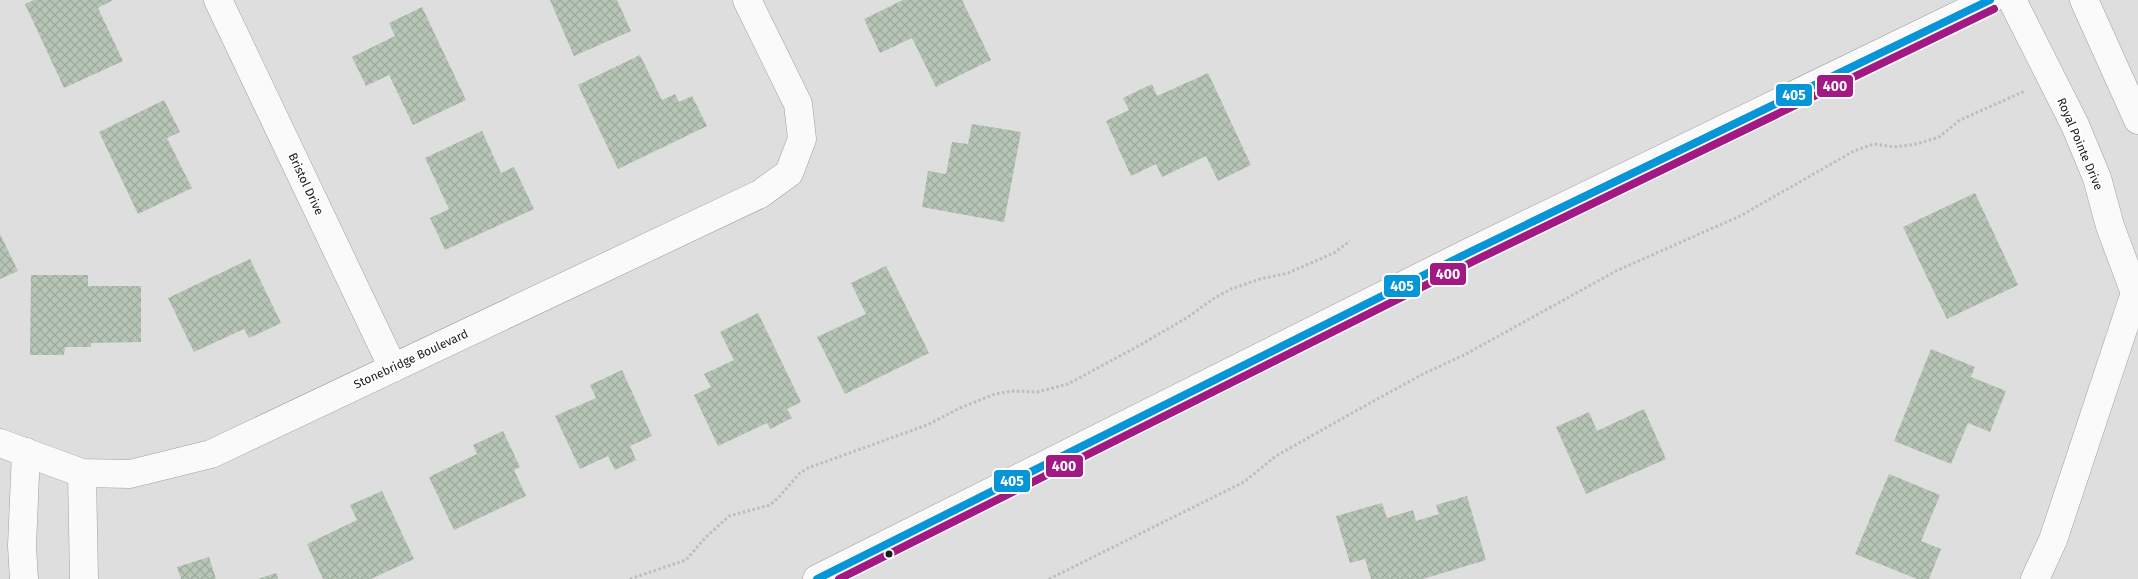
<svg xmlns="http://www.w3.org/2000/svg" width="2138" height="579" viewBox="0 0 2138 579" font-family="'Fira Sans',sans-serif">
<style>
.building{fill:url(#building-cross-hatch)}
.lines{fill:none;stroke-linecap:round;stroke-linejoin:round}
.street-casing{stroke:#9f9f9f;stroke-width:29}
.secondary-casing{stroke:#9f9f9f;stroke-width:29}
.path{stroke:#bdbdbd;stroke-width:3;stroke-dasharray:2.5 2.5;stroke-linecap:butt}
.street{stroke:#fafafa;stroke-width:28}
.secondary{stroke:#fafafa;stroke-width:28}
.bus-1-casing{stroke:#fff;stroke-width:11}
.bus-2-casing{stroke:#fff;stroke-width:11}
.bus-1{stroke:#0696d7;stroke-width:8}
.bus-2{stroke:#a31984;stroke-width:8}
.bus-dot{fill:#1a1b1a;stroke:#fff;stroke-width:2}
.labels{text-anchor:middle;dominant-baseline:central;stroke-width:4;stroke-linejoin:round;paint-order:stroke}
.street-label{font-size:12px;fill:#1a1b1a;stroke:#fff}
.line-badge{stroke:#fff;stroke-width:2}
.badge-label{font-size:14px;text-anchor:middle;font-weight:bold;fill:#fff}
</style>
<defs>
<pattern id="building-cross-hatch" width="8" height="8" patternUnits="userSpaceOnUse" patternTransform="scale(1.25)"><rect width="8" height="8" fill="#b6c5b6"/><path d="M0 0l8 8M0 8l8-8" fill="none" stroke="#9ca99c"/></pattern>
</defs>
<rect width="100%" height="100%" fill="#dedede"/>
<!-- building -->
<g class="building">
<polygon points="34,0 113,0 98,8 123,61 64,88 25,4"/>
<polygon points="550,0 617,0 631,31 574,56"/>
<polygon points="903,0 962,0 991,60 936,87 912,38 880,53 864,19"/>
<polygon points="422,7 466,100 413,125 389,75 366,86 352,57 395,36 389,23"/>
<polygon points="640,55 662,100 675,94 679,102 692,96 707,126 618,169 578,85"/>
<polygon points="1208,73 1251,165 1218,181 1206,156 1162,177 1156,164 1131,176 1106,121 1129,110 1123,98 1152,84 1157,96"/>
<polygon points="164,100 180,132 167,138 192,188 138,214 99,132"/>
<polygon points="972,124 1021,132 1004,222 922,207 928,171 946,174 952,142 968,144"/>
<polygon points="482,131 501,173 514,167 534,209 445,250 430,218 449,209 425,158"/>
<polygon points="1975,193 2018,285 1947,319 1903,227"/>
<polygon points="0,234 18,271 0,279"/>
<polygon points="250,259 281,323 249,338 244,329 194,352 168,298"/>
<polygon points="886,266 929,353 845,394 817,337 866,314 851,283"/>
<polygon points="31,275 88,275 88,286 141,286 141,342 91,343 91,347 65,347 64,355 30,355"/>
<polygon points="758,313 801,402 787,409 792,418 770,429 767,423 718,446 694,395 711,387 704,374 734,360 720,332"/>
<polygon points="1931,349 1975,367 1971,377 2006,391 1990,432 1968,423 1951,464 1894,441"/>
<polygon points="622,370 652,436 630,446 636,460 615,470 608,456 580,469 555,416 596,398 590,385"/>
<polygon points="1644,409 1666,459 1586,494 1556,427 1589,412 1597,431"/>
<polygon points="503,431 520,467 514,470 526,496 454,530 429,477 477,454 473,445"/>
<polygon points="1889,474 1940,495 1921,541 1941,549 1929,579 1917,579 1855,554"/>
<polygon points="382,491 414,559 371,579 323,579 307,544 357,520 350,505"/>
<polygon points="1467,496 1486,560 1423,579 1371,579 1365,559 1350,563 1336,516 1382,503 1387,518 1413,510 1416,521 1439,514 1436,505"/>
<polygon points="209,557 216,579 181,579 177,567"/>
<polygon points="276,573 278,579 258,579"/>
</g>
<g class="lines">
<!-- street casing -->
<g class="street-casing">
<g id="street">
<polyline points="218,0 393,368"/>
<polyline points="2012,0 2075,125 2097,178 2110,226 2135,293 2138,286"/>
<polyline points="2084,0 2138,120"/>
<polyline points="0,443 82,473 130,474 211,454 760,194 789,173 802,139 798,104 747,0"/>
<polyline points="82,473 84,579"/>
<polyline points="24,579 22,546 26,452"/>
<polyline points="2035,579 2053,540 2135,293"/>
</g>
</g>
<!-- secondary casing -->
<g class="secondary-casing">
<polyline id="secondary" points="817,579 1472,251 1990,0"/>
</g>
<!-- path -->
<g class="path">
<polyline points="630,579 686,560 705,538 729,516 770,505 778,498 800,473 808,468 927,425 960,408 995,394 1013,391 1037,392 1068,384 1142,344 1188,317 1213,299 1231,289 1260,279 1288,273 1334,253 1350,241"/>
<polyline points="1049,579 1244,482 1276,456 1352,413 1423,374 1466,354 1616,271 1740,216 1854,151 1874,144 1894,147 1917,144 1939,137 1960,120 2025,91"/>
</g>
<!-- street -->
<use href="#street" class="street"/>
<!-- secondary -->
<use href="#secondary" class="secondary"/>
<!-- bus-1 casing -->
<g class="bus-1-casing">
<polyline id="bus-1" points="817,579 1472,251 1990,0"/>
</g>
<!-- bus-2 casing -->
<g class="bus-2-casing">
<polyline id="bus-2" points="839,579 1476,260 1994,9"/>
</g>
<!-- bus-1 -->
<use href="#bus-1" class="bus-1"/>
<!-- bus-2 -->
<use href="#bus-2" class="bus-2"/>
</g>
<!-- markers -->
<circle class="bus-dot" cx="889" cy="554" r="4.5"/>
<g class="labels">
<!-- street labels -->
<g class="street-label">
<text transform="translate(2080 144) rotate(67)">Royal Pointe Drive</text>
<text transform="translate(306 184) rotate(65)">Bristol Drive</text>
<text transform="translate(411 359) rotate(-25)">Stonebridge Boulevard</text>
</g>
</g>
<g class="line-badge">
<rect x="1816" y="74" width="38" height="24" rx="5" fill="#a31984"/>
<rect x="1775" y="83" width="38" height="24" rx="5" fill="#0696d7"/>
<rect x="1429" y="262" width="38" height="24" rx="5" fill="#a31984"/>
<rect x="1383" y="274" width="38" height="24" rx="5" fill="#0696d7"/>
<rect x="1045" y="454" width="39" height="24" rx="5" fill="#a31984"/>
<rect x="993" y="469" width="38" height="24" rx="5" fill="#0696d7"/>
</g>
<g class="badge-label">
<text x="1835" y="91">400</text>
<text x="1794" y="100">405</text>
<text x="1448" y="279">400</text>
<text x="1402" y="291">405</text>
<text x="1064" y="471">400</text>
<text x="1012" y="486">405</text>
</g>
</svg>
